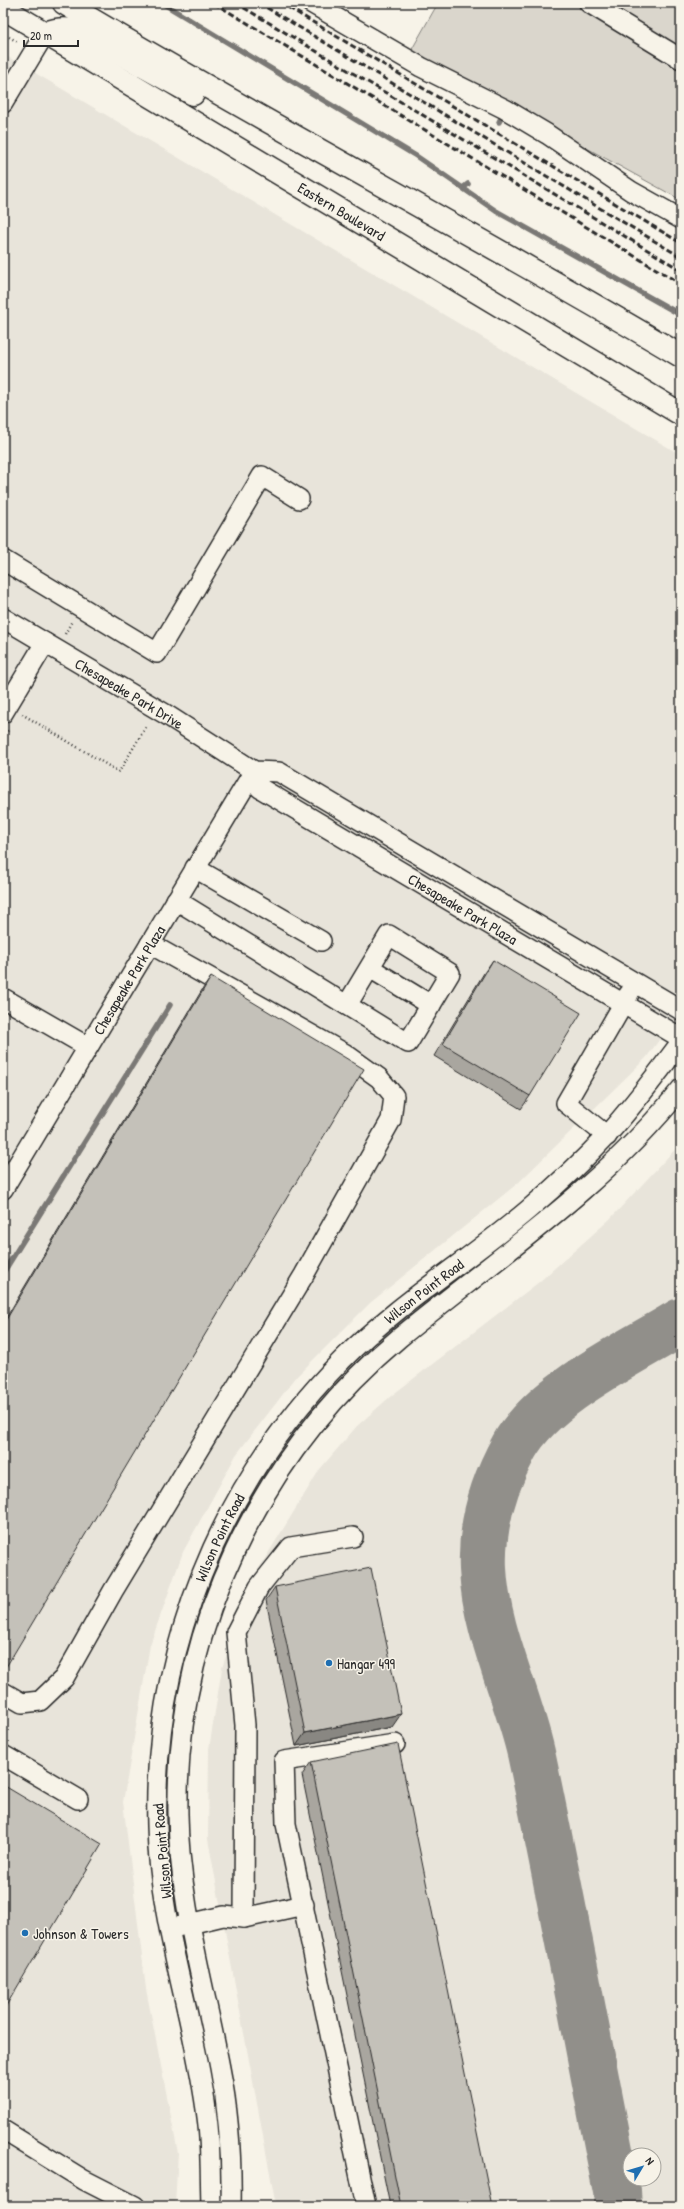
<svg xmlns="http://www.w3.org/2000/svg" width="684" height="2209" viewBox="0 0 684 2209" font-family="'Patrick Hand',sans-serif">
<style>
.built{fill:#e8e4da;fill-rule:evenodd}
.green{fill:#dad6cc;stroke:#82807c}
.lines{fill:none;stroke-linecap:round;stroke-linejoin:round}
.stream{stroke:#7a7874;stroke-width:5.5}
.taxiway{stroke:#918f8a;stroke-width:48}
.minor-casing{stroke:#2b2b2b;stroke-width:22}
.major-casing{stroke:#2b2b2b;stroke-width:25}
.path{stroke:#2b2b2b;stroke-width:2.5;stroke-dasharray:1 3;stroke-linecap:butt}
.minor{stroke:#f7f3e8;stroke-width:19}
.major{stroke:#f7f3e8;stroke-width:22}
.rail{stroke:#2b2b2b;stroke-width:3;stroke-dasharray:6 3;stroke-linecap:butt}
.wall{fill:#a9a69f;stroke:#2b2b2b}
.shaded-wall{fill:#898782;stroke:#2b2b2b}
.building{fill:#c4c1b9;stroke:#2b2b2b}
.poi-dot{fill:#1f6fb2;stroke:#f7f3e8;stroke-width:1.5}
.labels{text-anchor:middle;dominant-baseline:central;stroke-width:3;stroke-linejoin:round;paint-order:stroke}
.street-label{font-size:15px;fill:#2b2b2b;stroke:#f7f3e8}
.poi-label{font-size:15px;fill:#2b2b2b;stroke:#f7f3e8;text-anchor:start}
</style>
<rect width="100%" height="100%" fill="#f7f3e8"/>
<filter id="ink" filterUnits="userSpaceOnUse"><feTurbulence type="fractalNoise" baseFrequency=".025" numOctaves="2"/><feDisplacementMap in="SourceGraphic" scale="8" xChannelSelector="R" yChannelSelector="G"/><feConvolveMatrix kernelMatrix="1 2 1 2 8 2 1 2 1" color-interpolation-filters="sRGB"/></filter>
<g filter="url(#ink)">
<!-- built -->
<g class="built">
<polygon points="3,54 681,455 681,1010 646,1058 518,1183 370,1303 297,1376 236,1455 183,1552 150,1645 123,1802 146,1989 178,2153 175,2206 3,2206"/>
<path d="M681,1143V2206H276L208,1839L209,1749L222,1668L253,1578L320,1469L357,1426L391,1396L539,1282L609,1220ZM630,2155H654V2179H630Z"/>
</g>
<!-- green -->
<polygon class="green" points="438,3 681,3 681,200 411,51"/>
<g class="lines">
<!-- stream -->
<g class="stream">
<polyline points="162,3 416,156 496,211 681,315"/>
<polyline points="499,122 504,112"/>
<polyline points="463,188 468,184"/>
<polyline points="3,1273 170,1005"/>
</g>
<!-- taxiway -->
<path class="taxiway" d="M618,2206L617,2191C588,2045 562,1899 531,1753C517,1692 486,1632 483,1569C481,1525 493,1485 514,1447C544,1393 629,1354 681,1322"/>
<!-- minor casing -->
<g class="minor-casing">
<g id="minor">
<polyline points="311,3 421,67 505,109 547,134 631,191 681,219"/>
<polyline points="589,3 681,59"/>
<polyline points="3,103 45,33"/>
<polyline points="3,560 157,653 262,476 299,499"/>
<path id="s1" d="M3,618L167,715L254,771L279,772L681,1010"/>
<polyline points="3,713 45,643"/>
<path id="s2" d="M254,771L260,788L681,1038"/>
<polyline points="195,868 321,941"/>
<polyline points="176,900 408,1043 450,973 389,935 347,1005"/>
<polyline points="370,968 431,1005"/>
<polyline points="3,998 88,1047"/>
<polyline points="607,1136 566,1103 629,994"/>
<path id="s3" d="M3,1189L254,771"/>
<polyline points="3,1692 22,1703 40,1701 64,1678 113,1591 304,1275 391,1120 394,1096 379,1078 344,1053 150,944"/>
<polyline points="3,1755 78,1799"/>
<polyline points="244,1918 245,1725 236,1632 259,1587 291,1547 353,1537"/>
<polyline points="177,1927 223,1916 244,1918 304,1905"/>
<polyline points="3,2130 84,2180 135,2206"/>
<path id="s4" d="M211,2206C210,2177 211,2146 207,2117C195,2019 159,1925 157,1826C152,1652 220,1483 342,1360C398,1303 468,1261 529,1209C556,1186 584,1160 608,1134C634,1104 658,1073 681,1042"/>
<path d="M231,2206C232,2160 229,2113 220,2068C204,1983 179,1901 178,1814C175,1630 259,1456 399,1338C496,1258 602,1188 681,1089"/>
<polyline points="366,2206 286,1824 284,1761 395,1744"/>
</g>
</g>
<!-- major casing -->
<g class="major-casing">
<g id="major">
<path d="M64,3C267,125 478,235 681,356"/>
<path id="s5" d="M3,8L681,414"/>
<path d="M45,33C59,28 69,28 83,33L193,94"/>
</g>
</g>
<!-- path -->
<g class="path">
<polyline points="9,37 18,42"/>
<polyline points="65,634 72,621"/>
<polyline points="22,714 119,772 147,725"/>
<polyline points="3,738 8,730"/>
</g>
<!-- minor -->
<use href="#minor" class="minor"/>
<!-- major -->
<use href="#major" class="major"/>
<!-- rail -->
<g class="rail">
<polyline points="214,3 681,284"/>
<polyline points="236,3 681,270"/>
<polyline points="259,3 681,257"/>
<polyline points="281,3 681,243"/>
</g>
</g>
<!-- wall -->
<g class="wall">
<polygon points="493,960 530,1096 521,1109 434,1056 484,973"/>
<polygon points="211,977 6,1667 3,1672 3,1323 202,990"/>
<polygon points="275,1587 392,1727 296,1746 266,1600"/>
<polygon points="311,1762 492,2206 390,2206 302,1775"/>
</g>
<!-- shaded-wall -->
<polygon class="shaded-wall" points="401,1714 392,1727 296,1746 305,1733"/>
<!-- building -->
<g class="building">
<polygon points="493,960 581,1013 530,1096 443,1044"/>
<polygon points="211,977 364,1069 6,1667 3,1665 3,1325"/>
<polygon points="371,1568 401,1714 305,1733 275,1587"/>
<polygon points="398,1744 492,2206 401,2206 311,1762"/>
<polygon points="3,1785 102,1844 3,2011"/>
</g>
</g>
<!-- markers -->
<g class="poi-dot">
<circle cx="329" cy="1663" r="4"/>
<circle cx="25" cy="1933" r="4"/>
</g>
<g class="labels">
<!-- street labels -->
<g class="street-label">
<text stroke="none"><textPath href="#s5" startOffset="395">Eastern Boulevard</textPath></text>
<text stroke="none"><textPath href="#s1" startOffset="147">Chesapeake Park Drive</textPath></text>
<text stroke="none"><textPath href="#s2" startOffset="254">Chesapeake Park Plaza</textPath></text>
<text stroke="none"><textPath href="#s3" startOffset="244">Chesapeake Park Plaza</textPath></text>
<text stroke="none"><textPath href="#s4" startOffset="1007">Wilson Point Road</textPath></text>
<text stroke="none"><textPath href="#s4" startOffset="683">Wilson Point Road</textPath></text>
<text transform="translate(162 1851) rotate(-95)">Wilson Point Road</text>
</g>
<!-- poi labels -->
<g class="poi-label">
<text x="337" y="1663">Hangar 499</text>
<text x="33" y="1933">Johnson &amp; Towers</text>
</g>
</g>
<!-- margin -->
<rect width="684" height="2209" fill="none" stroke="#f7f3e8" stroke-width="16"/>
<rect x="8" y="8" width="668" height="2193" fill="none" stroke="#2b2b2b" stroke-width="1.5" filter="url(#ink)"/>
<!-- north arrow -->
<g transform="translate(642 2167) rotate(52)"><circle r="19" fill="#f7f3e8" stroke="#a5a39c"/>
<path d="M0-3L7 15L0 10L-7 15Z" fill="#1f6fb2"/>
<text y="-6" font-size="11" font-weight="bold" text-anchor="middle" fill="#2b2b2b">N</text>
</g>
<!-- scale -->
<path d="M24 40v6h54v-6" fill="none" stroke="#2b2b2b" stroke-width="2"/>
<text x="30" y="40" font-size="12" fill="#2b2b2b" stroke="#f7f3e8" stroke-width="3" paint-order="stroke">20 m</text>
</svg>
